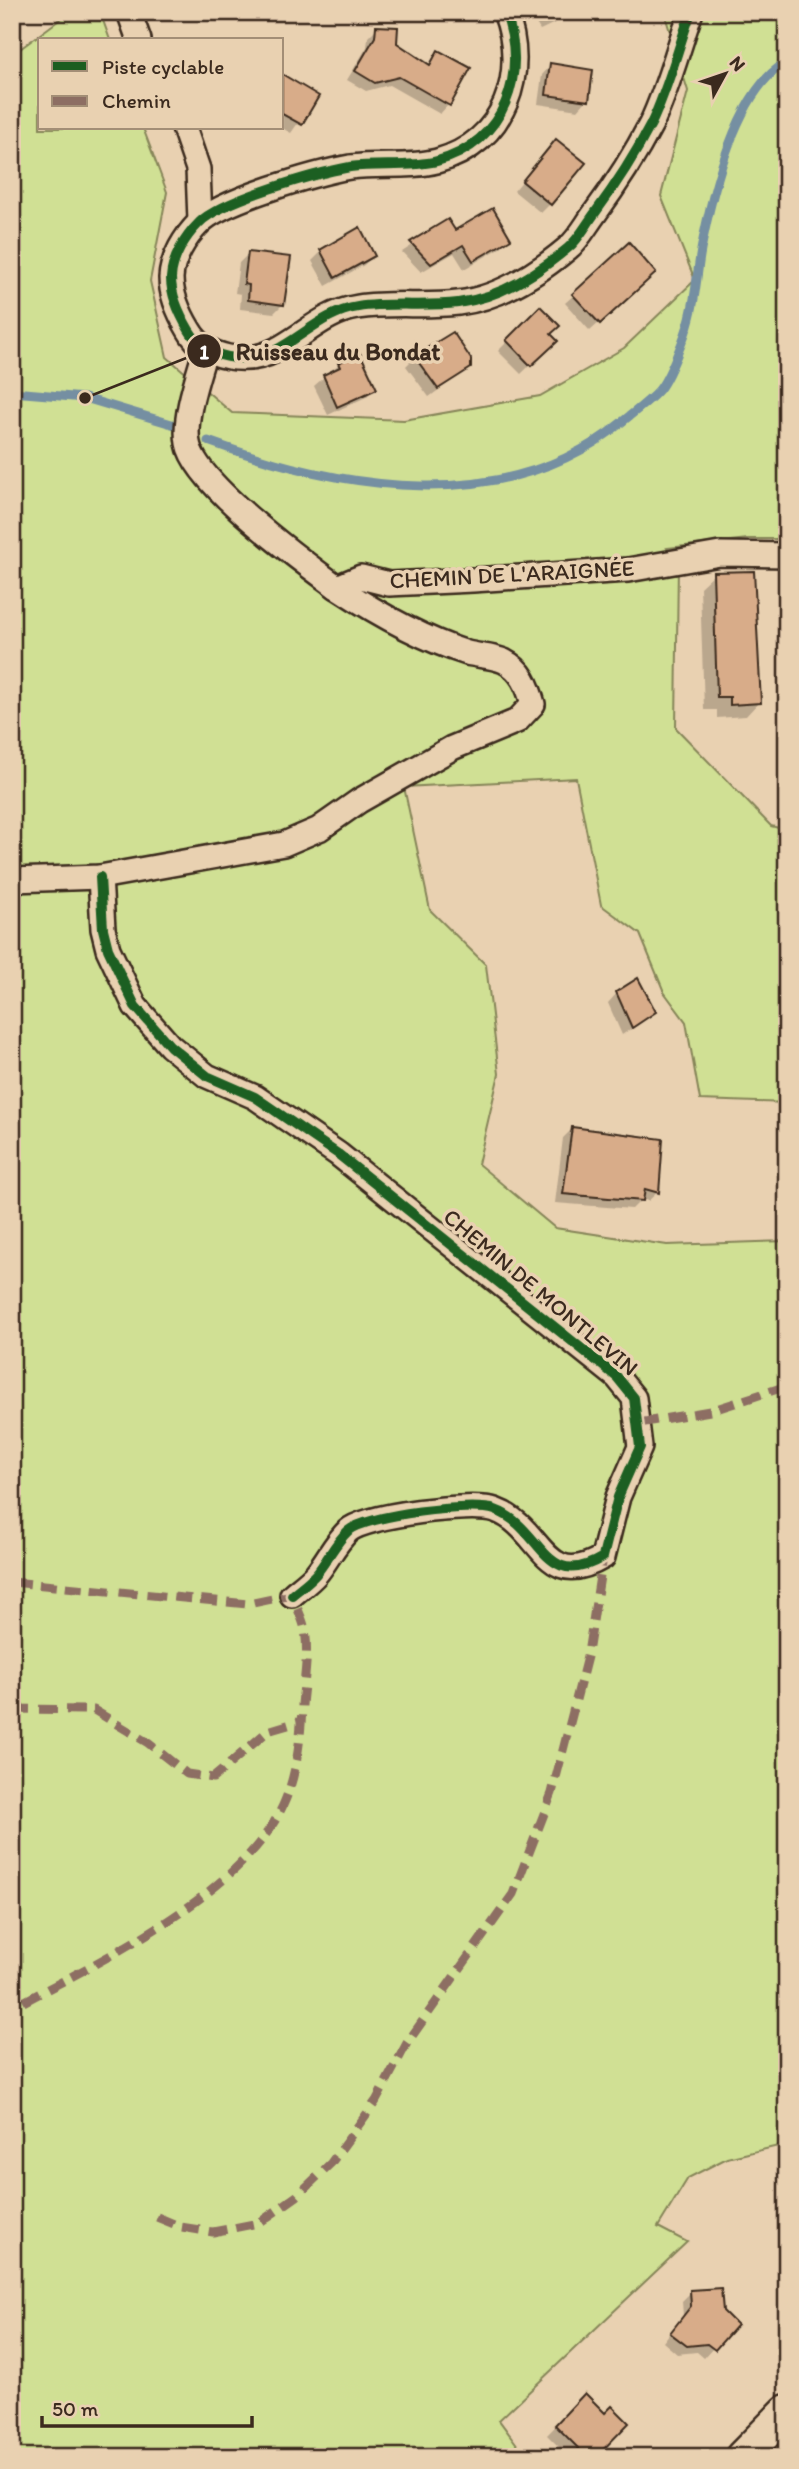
<svg xmlns="http://www.w3.org/2000/svg" width="799" height="2469" viewBox="0 0 799 2469" font-family="Itim,sans-serif">
<style>
.green{fill:#d0e094;stroke:#868559;stroke-width:2}
.shadow{fill:#0003}
.lines{fill:none;stroke-linecap:round;stroke-linejoin:round}
.stream{stroke:#748fa2;stroke-width:9}
.building{fill:#d8ac89;stroke:#3b2a1e;stroke-width:2}
.street-casing{stroke:#3b2a1e;stroke-width:28}
.secondary-casing{stroke:#3b2a1e;stroke-width:37}
.street{stroke:#e9d1b1;stroke-width:23}
.secondary{stroke:#e9d1b1;stroke-width:32}
.quiet{stroke:#8d6e63;stroke-width:9;stroke-dasharray:18 9;stroke-linecap:butt}
.cycleway-casing{stroke:#e9d1b1;stroke-width:15}
.cycleway{stroke:#1b5e20;stroke-width:10}
.labels{text-anchor:middle;dominant-baseline:central;stroke-width:7;stroke-linejoin:round;paint-order:stroke}
.street-label{font-size:23px;fill:#3b2a1e;stroke:#e9d1b1}
.leader{fill:none;stroke:#3b2a1e;stroke-width:2.5}
.callout-dot{fill:#3b2a1e;stroke:#e9d1b1;stroke-width:2.5}
.mark-label{font-size:21px;text-anchor:middle;font-weight:bold;fill:#fff}
.callout-label{font-size:24px;text-anchor:middle;font-weight:bold;fill:#3b2a1e;stroke:#e9d1b1;stroke-width:7;stroke-linejoin:round;paint-order:stroke}
</style>
<rect width="100%" height="100%" fill="#e9d1b1"/>
<filter id="ink" filterUnits="userSpaceOnUse"><feTurbulence type="fractalNoise" baseFrequency=".0143" numOctaves="2"/><feDisplacementMap in="SourceGraphic" scale="14" xChannelSelector="R" yChannelSelector="G"/><feConvolveMatrix kernelMatrix="1 2 1 2 8 2 1 2 1" color-interpolation-filters="sRGB"/></filter>
<g filter="url(#ink)">
<!-- green -->
<polygon class="green" points="70,12 100,12 110,40 40,40 40,128 143,128 167,192 150,281 167,357 232,413 404,420 540,396 624,348 695,280 661,196 688,91 664,12 787,12 787,539 748,539 667,548 678,563 676,728 771,826 787,830 787,1103 700,1100 686,1022 664,992 640,934 601,905 576,778 404,787 430,910 486,965 499,1074 478,1164 555,1228 667,1245 787,1241 787,2144 727,2158 688,2178 658,2227 687,2242 499,2420 526,2457 12,2457 12,40 20,49"/>
<!-- shadow -->
<g class="shadow">
<polygon points="529,12 578,12 540,30"/>
<polygon points="377,28 427,66 439,52 448,105 440,114 389,85 366,91 347,80 367,47 368,37"/>
<polygon points="551,65 587,100 578,110 538,104 542,75"/>
<polygon points="283,77 317,96 291,133 282,128"/>
<polygon points="556,141 550,204 541,213 514,191"/>
<polygon points="448,222 454,232 509,239 500,248 464,269 454,253 421,272 402,252"/>
<polygon points="360,230 373,256 364,265 326,286 312,261 321,252"/>
<polygon points="248,254 283,304 274,313 240,309 241,294 235,293 239,263"/>
<polygon points="645,281 590,331 565,303 574,295"/>
<polygon points="540,309 548,334 555,341 521,374 498,351"/>
<polygon points="415,357 469,368 429,397 406,366"/>
<polygon points="339,364 375,388 366,397 328,415 314,386"/>
<polygon points="714,574 759,702 746,716 717,718 717,710 704,710 700,587"/>
<polygon points="617,993 654,1012 622,1035 608,1003"/>
<polygon points="572,1129 658,1192 648,1201 642,1199 632,1209 555,1203 563,1138"/>
<polygon points="691,2292 721,2312 734,2325 704,2358 697,2352 677,2354 663,2342 683,2316 682,2301"/>
<polygon points="585,2396 594,2457 569,2457 547,2435"/>
</g>
<g class="lines">
<!-- stream -->
<g class="stream">
<polyline points="12,392 85,398 175,425"/>
<path d="M208,441C338,489 506,519 622,422C634,412 648,402 658,391C669,379 686,334 690,318C696,296 697,272 701,250C711,197 736,89 787,62"/>
</g>
</g>
<!-- building -->
<g class="building">
<polygon points="376,26 398,27 397,43 430,65 438,50 471,68 450,106 399,77 375,83 355,71 375,37"/>
<polygon points="550,63 593,70 589,101 546,95"/>
<polygon points="282,74 319,96 302,125 282,114"/>
<polygon points="556,139 586,163 551,205 522,181"/>
<polygon points="493,208 511,239 473,261 463,245 431,264 410,242 448,219 455,230"/>
<polygon points="360,227 375,256 335,278 320,250"/>
<polygon points="629,242 656,273 600,324 572,294"/>
<polygon points="248,252 291,257 284,305 248,300 249,285 244,284"/>
<polygon points="540,306 560,326 551,334 558,341 531,366 506,340"/>
<polygon points="453,332 471,359 471,368 438,389 414,356"/>
<polygon points="360,353 377,389 337,407 323,375 340,367 338,363"/>
<polygon points="754,571 761,703 730,705 730,697 717,697 713,572"/>
<polygon points="638,978 656,1012 632,1028 616,992"/>
<polygon points="572,1127 663,1139 659,1193 645,1189 643,1201 563,1194"/>
<polygon points="721,2288 723,2311 737,2325 715,2350 707,2344 687,2346 670,2333 691,2306 690,2290"/>
<polygon points="585,2393 605,2413 612,2406 629,2423 596,2457 587,2457 555,2425"/>
</g>
<g class="lines">
<!-- street casing -->
<g class="street-casing">
<g id="street">
<polyline points="129,12 139,40"/>
<path d="M505,12C529,73 505,143 437,161C410,168 378,163 350,167C317,173 221,200 199,223C185,237 172,258 171,278C171,296 180,315 189,330C206,360 247,365 276,350C305,335 325,312 358,307C391,302 425,307 458,303C499,298 537,274 568,248C579,239 586,225 595,213C615,186 635,155 651,124C668,89 678,48 691,12"/>
<polyline points="184,128 198,169 200,221"/>
<path d="M206,348C199,373 183,417 188,443C195,484 302,561 337,587L361,577L389,584L473,580L628,570L720,554L787,555"/>
<path d="M100,877L103,929L108,949L135,1006L170,1046L207,1076L255,1097L338,1154L617,1377L634,1398L640,1447L618,1497L603,1557C543,1593 543,1527 495,1510C472,1502 366,1515 348,1531C335,1543 327,1561 316,1574C309,1582 300,1588 292,1595"/>
<path d="M12,880L100,877L284,844L319,829L359,801L452,748L517,721L533,704C528,686 522,670 504,661C493,656 479,656 467,653C420,638 378,614 337,587"/>
</g>
</g>
<!-- secondary casing -->
<g class="secondary-casing">
<polyline id="secondary" points="742,2457 787,2411"/>
</g>
<!-- street -->
<use href="#street" class="street"/>
<!-- secondary -->
<use href="#secondary" class="secondary"/>
<!-- quiet -->
<g class="quiet">
<polyline points="639,1423 710,1411 787,1386"/>
<path d="M12,1582L248,1604L292,1595C296,1606 303,1619 305,1630C309,1653 304,1681 302,1705C301,1736 297,1774 284,1803C244,1895 97,1962 12,2008"/>
<polyline points="12,1709 94,1710 148,1743 187,1774 213,1778 268,1731 301,1721"/>
<polyline points="157,2217 181,2227 213,2232 259,2223 297,2196 331,2163 376,2101 407,2043 513,1894 552,1793 588,1653 603,1557"/>
</g>
<!-- cycleway casing -->
<g class="cycleway-casing">
<g id="cycleway">
<path d="M505,12C529,73 505,143 437,161C410,168 378,163 350,167C317,173 221,200 199,223C185,237 172,258 171,278C171,296 180,315 189,330C206,360 247,365 276,350C305,335 325,312 358,307C391,302 425,307 458,303C499,298 537,274 568,248C579,239 586,225 595,213C615,186 635,155 651,124C668,89 678,48 691,12"/>
<path d="M100,877L103,929L108,949L135,1006L170,1046L207,1076L255,1097L338,1154L617,1377L634,1398L640,1447L618,1497L603,1557C543,1593 543,1527 495,1510C472,1502 366,1515 348,1531C335,1543 327,1561 316,1574C309,1582 300,1588 292,1595"/>
</g>
</g>
<!-- cycleway -->
<use href="#cycleway" class="cycleway"/>
</g>
</g>
<g class="labels">
<!-- street labels -->
<g class="street-label">
<text transform="translate(512 574) rotate(-3)">CHEMIN DE L'ARAIGNÉE</text>
<text transform="translate(541 1292) rotate(40)">CHEMIN DE MONTLEVIN</text>
</g>
</g>
<!-- callouts -->
<path class="leader" d="M85 398L204 351"/>
<g class="callout-dot">
<circle cx="85" cy="398" r="7"/>
<circle cx="204" cy="351" r="18"/>
</g>
<g class="mark-label">
<text x="204" y="359">1</text>
</g>
<g class="callout-label">
<text x="338" y="360">Ruisseau du Bondat</text>
</g>
<!-- margin -->
<rect width="799" height="2469" fill="none" stroke="#e9d1b1" stroke-width="42"/>
<rect x="21" y="21" width="757" height="2427" fill="none" stroke="#3b2a1e" stroke-width="2.5" filter="url(#ink)"/>
<!-- legend -->
<rect x="38" y="38" width="245" height="91" fill="#e9d1b1" stroke="#a38e76" stroke-width="2"/>
<rect x="52" y="61" width="35" height="10" fill="#1b5e20" stroke="#a38e76" stroke-width="2"/>
<text x="102" y="74" font-size="21" fill="#3b2a1e">Piste cyclable</text>
<rect x="52" y="96" width="35" height="10" fill="#8d6e63" stroke="#a38e76" stroke-width="2"/>
<text x="102" y="108" font-size="21" fill="#3b2a1e">Chemin</text>
<!-- north arrow -->
<g transform="translate(725 74) rotate(50)" stroke="#e9d1b1" stroke-width="5" paint-order="stroke">
<path d="M0-5L12 26L0 18L-12 26Z" fill="#3b2a1e"/>
<text y="-10" font-size="19" font-weight="bold" text-anchor="middle" fill="#3b2a1e">N</text>
</g>
<!-- scale -->
<path d="M42 2416v10h210v-10" fill="none" stroke="#3b2a1e" stroke-width="3.5"/>
<text x="52" y="2416" font-size="21" fill="#3b2a1e" stroke="#e9d1b1" stroke-width="5" paint-order="stroke">50 m</text>
</svg>
